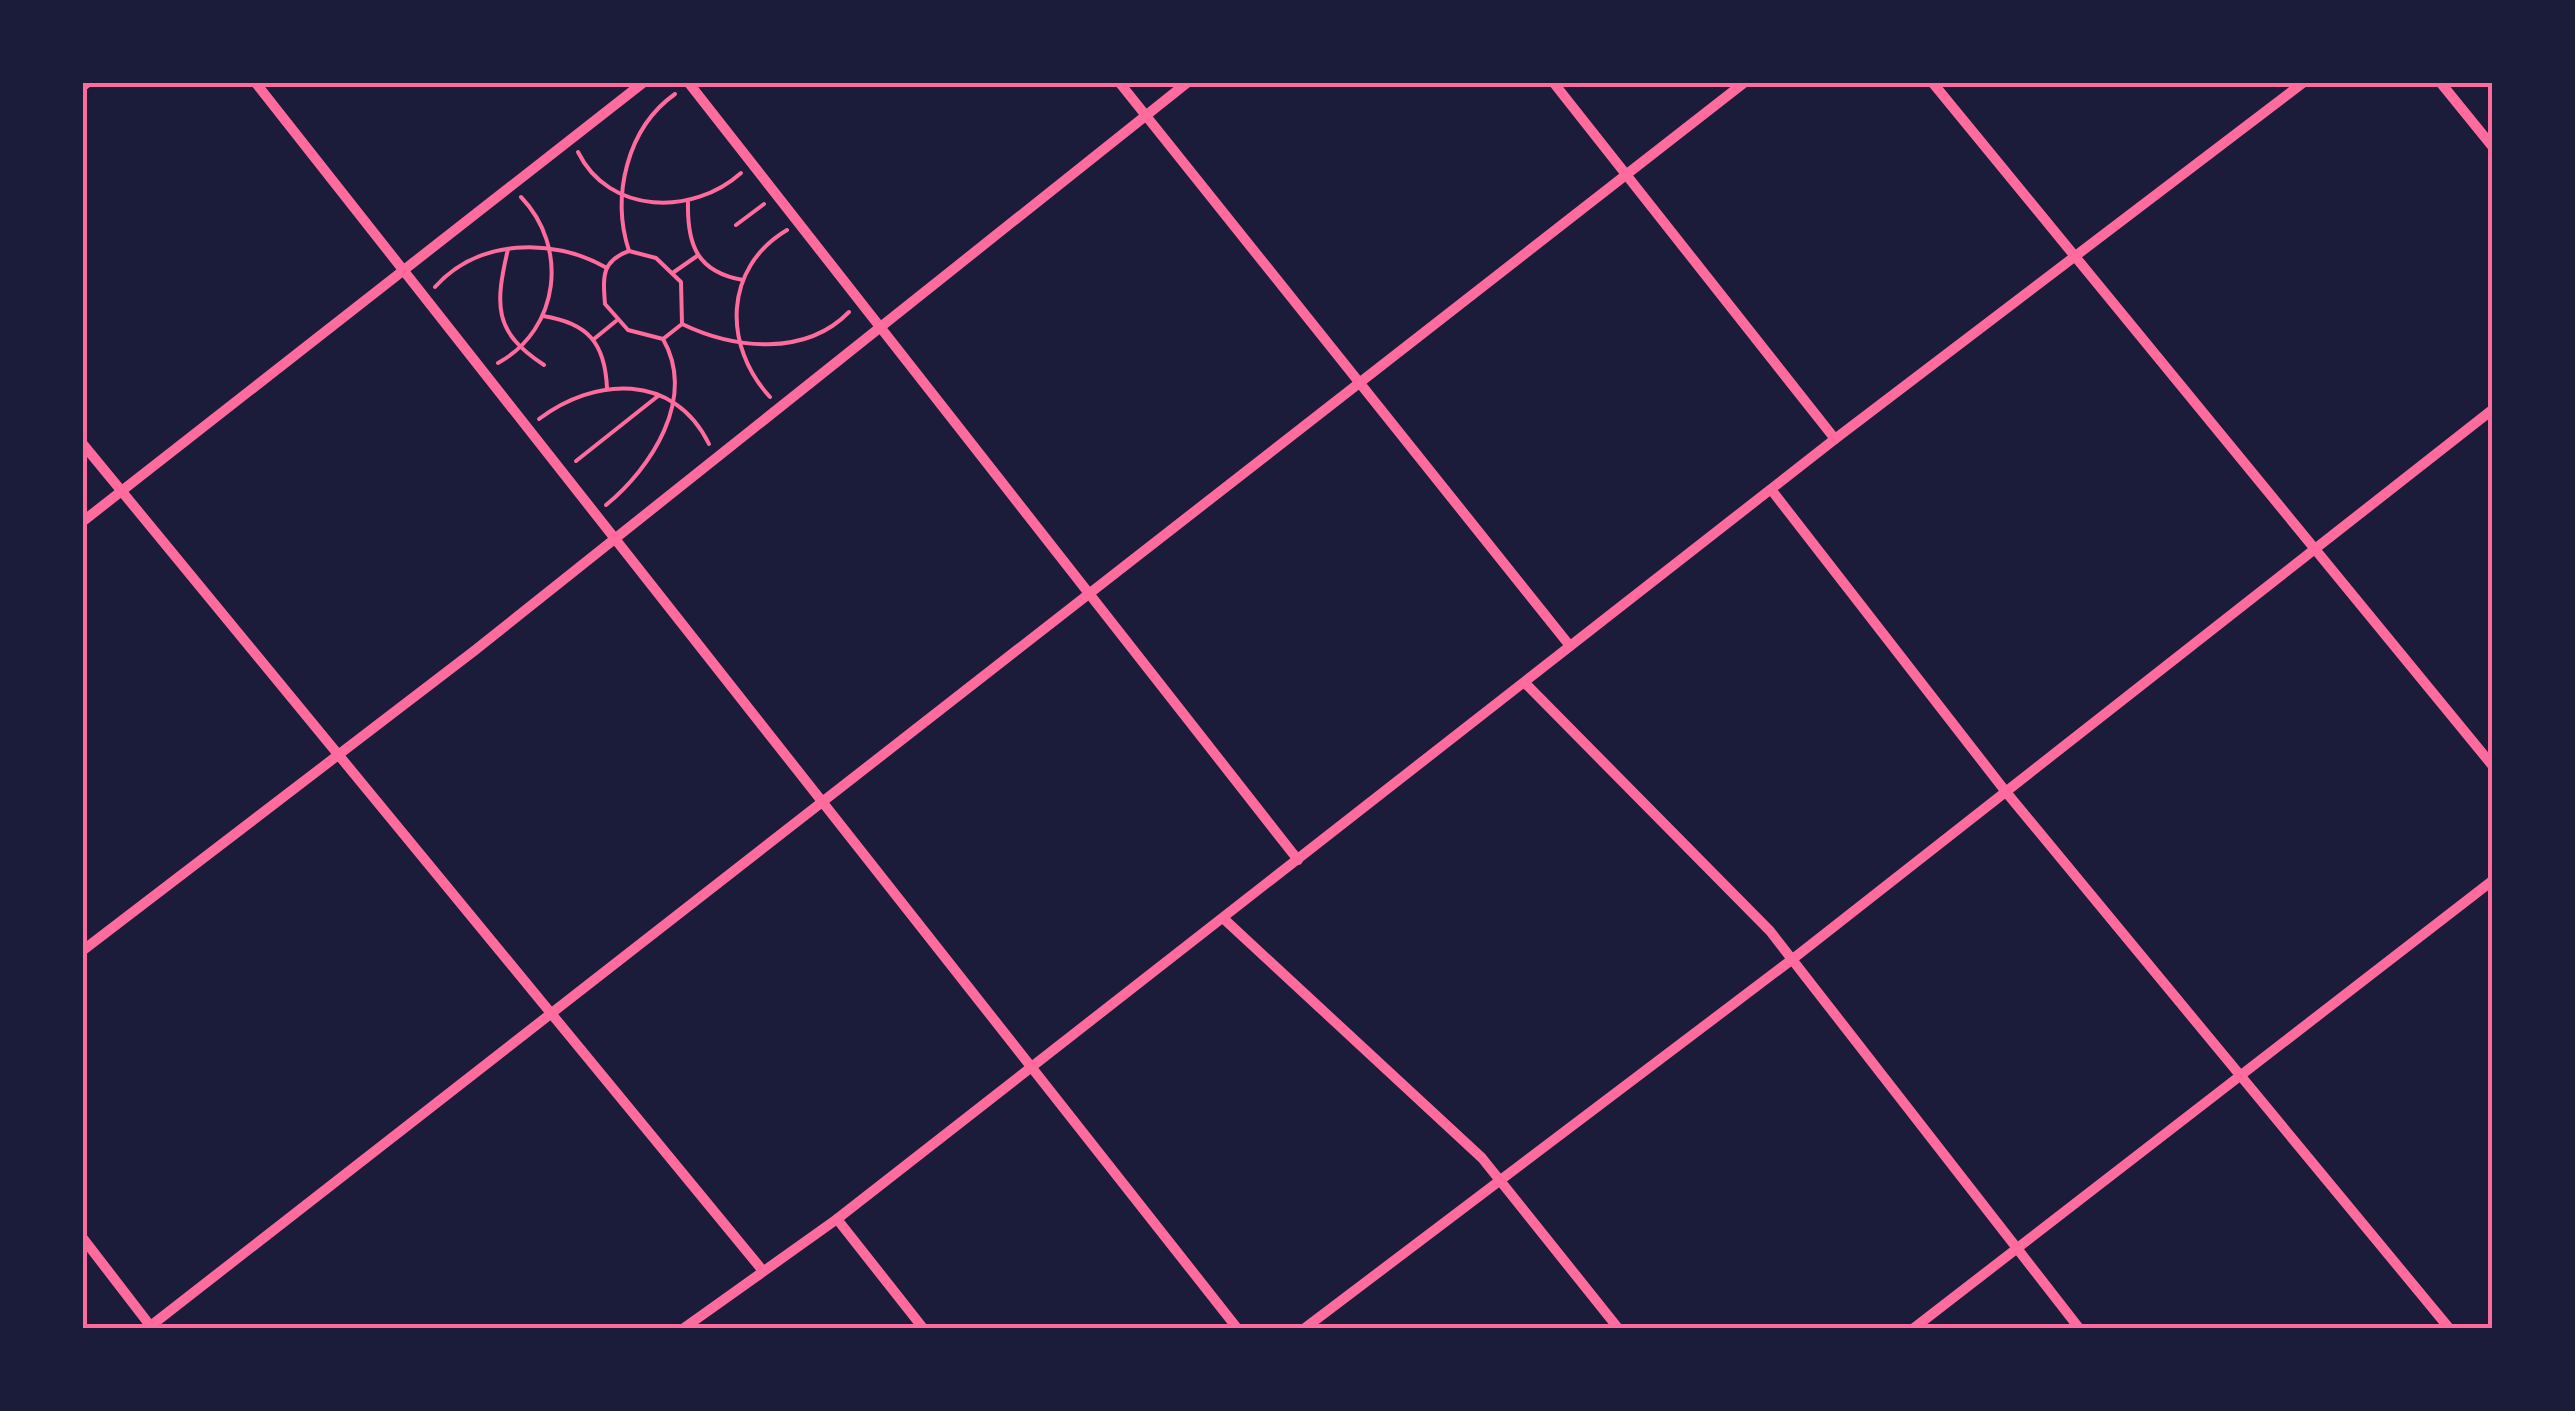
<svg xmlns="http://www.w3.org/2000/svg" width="2575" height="1411" viewBox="0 0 2575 1411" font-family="Raleway,sans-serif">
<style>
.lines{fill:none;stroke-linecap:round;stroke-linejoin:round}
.path{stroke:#ff6b9d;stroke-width:4}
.minor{stroke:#ff6b9d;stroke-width:10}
.neatline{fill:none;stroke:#ff6b9d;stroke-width:4}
</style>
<rect width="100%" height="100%" fill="#1b1b3a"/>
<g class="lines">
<!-- path -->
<g class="path">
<path d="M578,152C609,215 693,216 741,173"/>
<path d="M688,202C687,245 697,272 743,280"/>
<polyline points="736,225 764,204"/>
<path d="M508,249C495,305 493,332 544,365"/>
<path d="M629,251L656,258L681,282L682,324L663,339L628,330L605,304C603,277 601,261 629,251Z"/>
<path d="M629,251C611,196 627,128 675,94"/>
<polyline points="674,272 697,256"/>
<path d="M435,287C478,239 552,237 605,267"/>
<path d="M543,316C588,323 605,343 607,388"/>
<path d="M682,324C734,349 805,357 849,312"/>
<polyline points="594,339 616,321"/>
<path d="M498,363C560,329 569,247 521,197"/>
<path d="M770,397C723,346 723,268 787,230"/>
<path d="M539,419C594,377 674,372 709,444"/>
<polyline points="576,461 658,396"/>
<path d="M606,505C651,468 697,399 663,339"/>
</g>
<!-- minor -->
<g class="minor">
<polyline points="255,82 1237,1328"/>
<polyline points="688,82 1298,860"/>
<polyline points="1119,82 1570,646"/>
<polyline points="1553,82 1835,439"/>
<polyline points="1932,82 2492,765"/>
<polyline points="2440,82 2492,146"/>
<polyline points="82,87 88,82"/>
<polyline points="82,443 763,1271"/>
<polyline points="1773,492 2006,792 2449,1328"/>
<polyline points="82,522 644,82"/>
<polyline points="1525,683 1770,931 2079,1328"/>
<polyline points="1224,919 1482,1158 1618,1328"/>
<polyline points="82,951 474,651 1188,82"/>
<polyline points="837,1219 923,1328"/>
<polyline points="82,1237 152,1328"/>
<polyline points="148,1328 1745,82"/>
<polyline points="684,1328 837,1219 1835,439 2304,82"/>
<polyline points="1305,1328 1794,958 2492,410"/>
<polyline points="1914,1328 2492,881"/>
</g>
</g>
<!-- border -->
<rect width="2575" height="1411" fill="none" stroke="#1b1b3a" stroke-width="170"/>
<rect x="85" y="85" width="2405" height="1241" class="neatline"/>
</svg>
